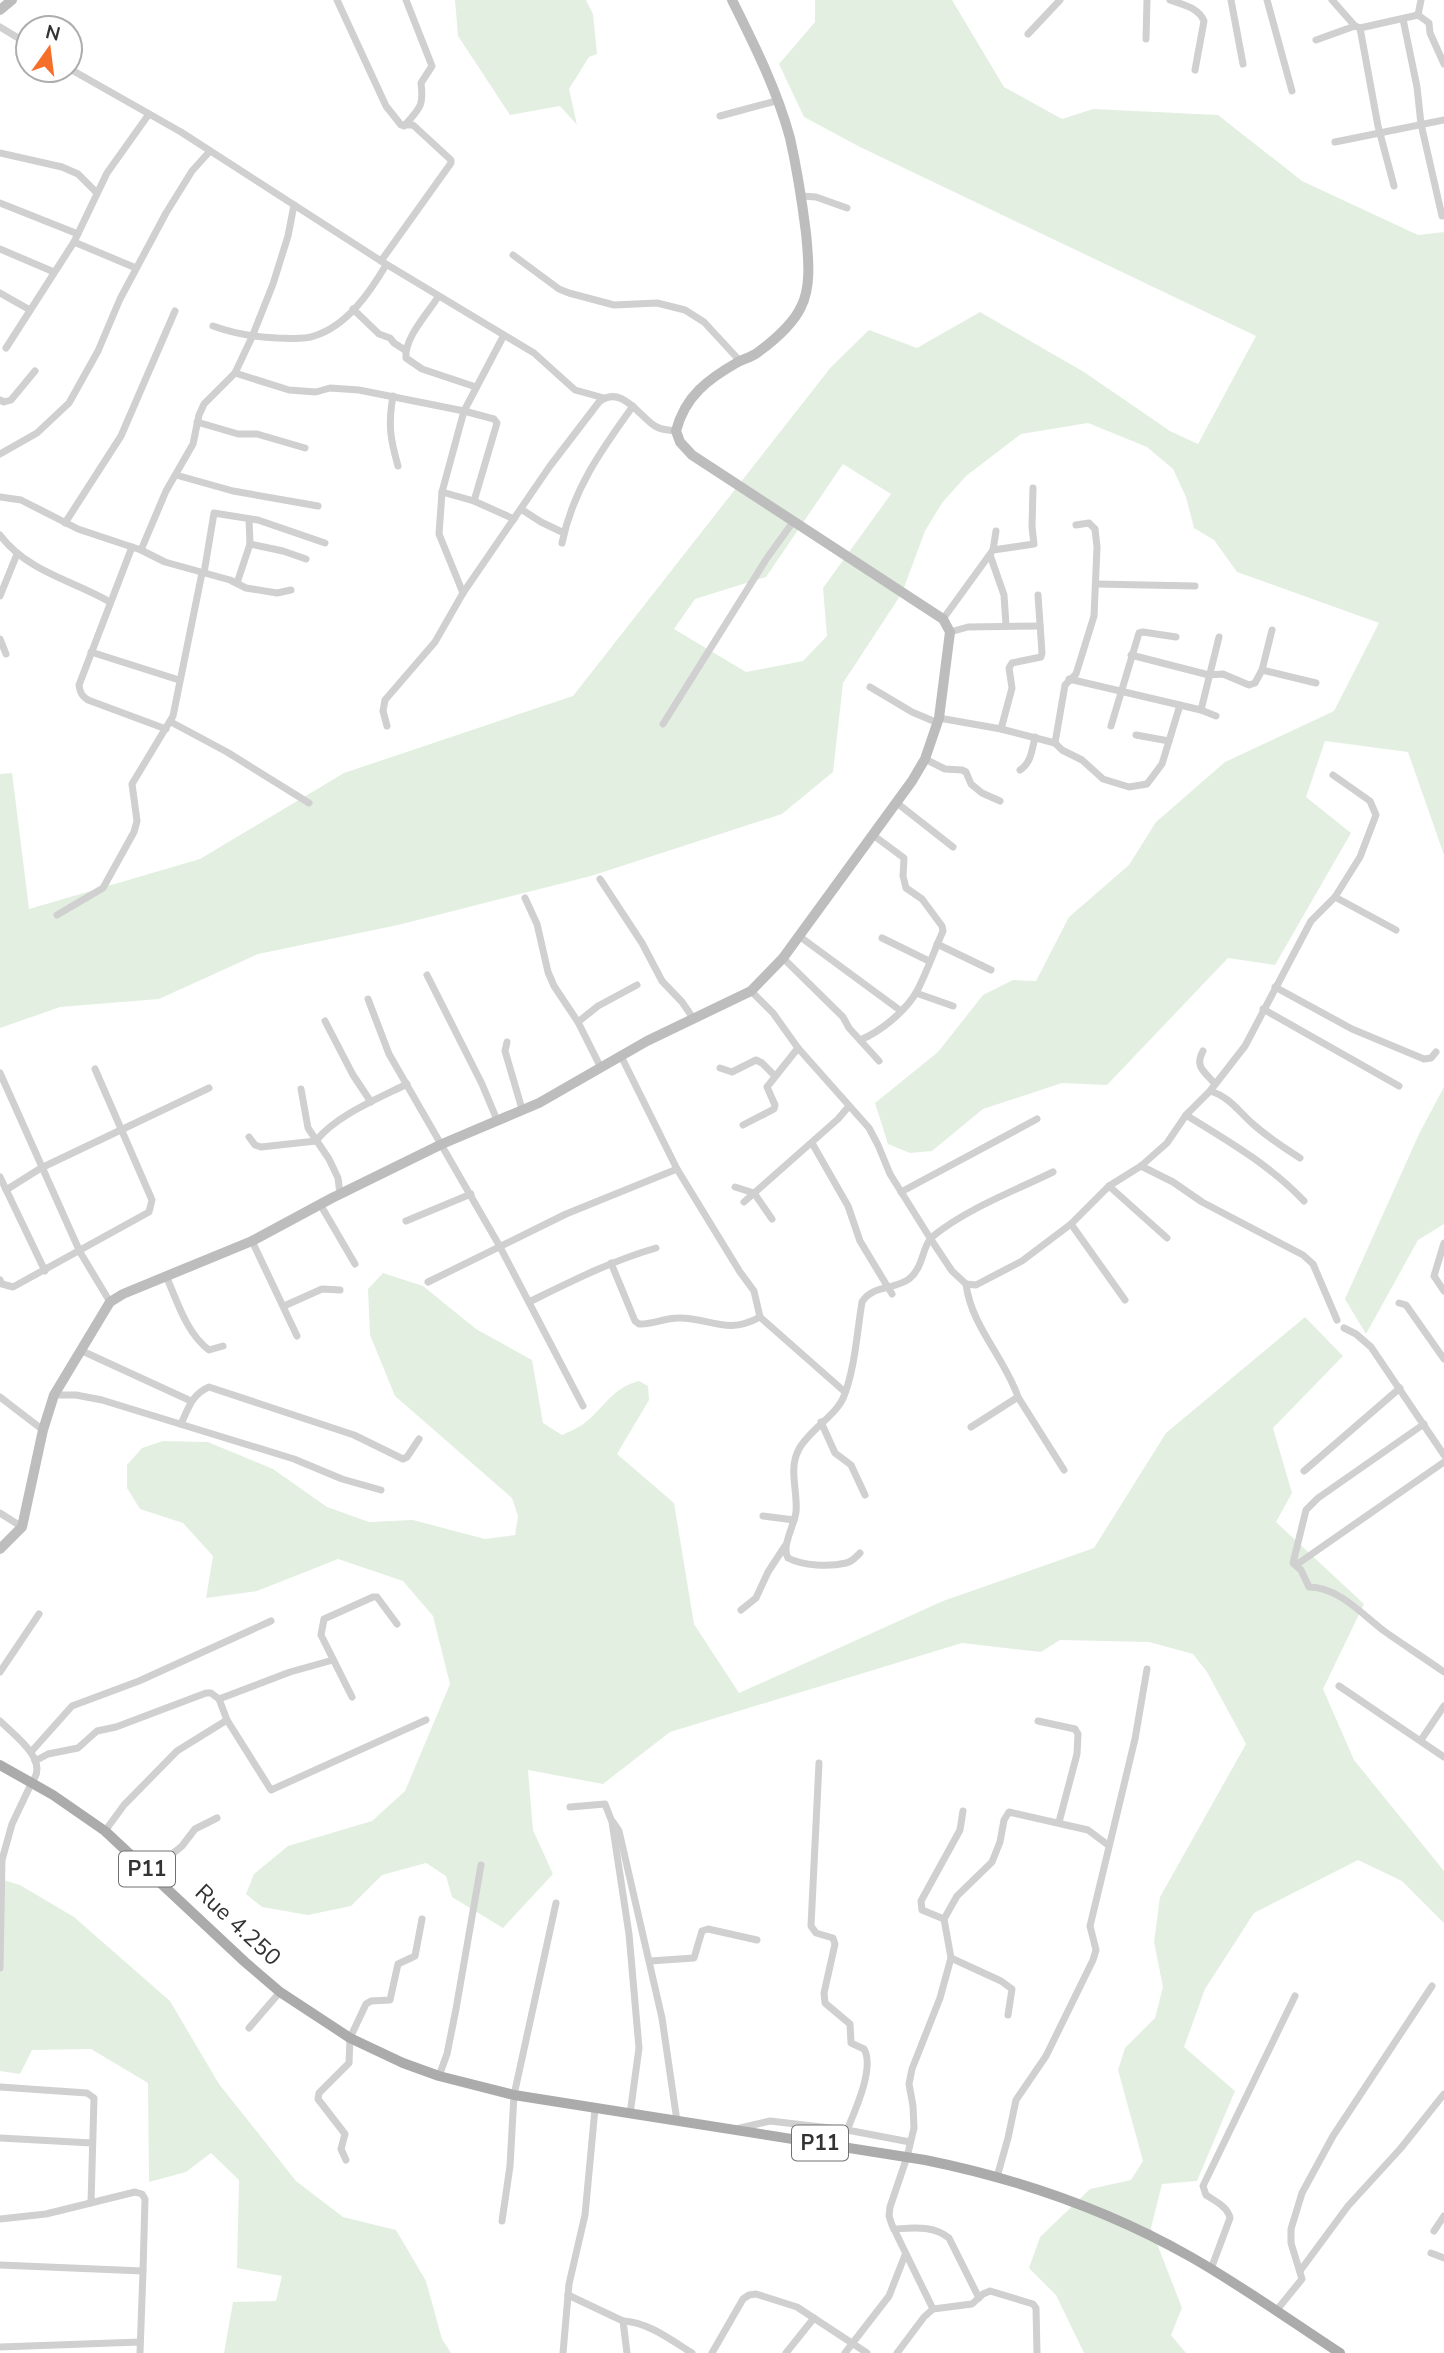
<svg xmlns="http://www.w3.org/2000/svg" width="1444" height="2353" viewBox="0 0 1444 2353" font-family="'Nunito Sans',sans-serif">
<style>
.green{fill:#e3f0e1;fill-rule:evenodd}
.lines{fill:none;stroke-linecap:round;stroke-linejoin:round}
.street{stroke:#d0d0d0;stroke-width:7}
.secondary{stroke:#bdbdbd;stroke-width:10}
.primary{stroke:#ababab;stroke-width:10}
.labels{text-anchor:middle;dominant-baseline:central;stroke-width:7;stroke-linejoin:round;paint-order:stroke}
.shield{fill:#fff;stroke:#707070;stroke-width:2}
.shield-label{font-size:21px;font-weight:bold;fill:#333}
.street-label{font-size:23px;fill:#333;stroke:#fff}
</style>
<rect width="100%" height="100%" fill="#fff"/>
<!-- green -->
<g class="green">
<polygon points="455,0 586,0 593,14 597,54 589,57 569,89 577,125 560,106 510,115 458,36"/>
<path d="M815,0H952L1004,87L1062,119L1093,109L1218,115L1302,181L1418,235L1444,232V855L1408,752L1325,741L1306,797L1351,833L1275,965L1228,958L1107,1085L1062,1083L983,1109L932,1151L910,1153L888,1144L875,1103L938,1052L983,995L1013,980L1036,981L1069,917L1129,865L1156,822L1225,762L1334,711L1379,623L1237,572L1214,540L1194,528L1186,497L1173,469L1147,447L1088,423L1021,434L966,476L942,503L925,531L902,593L843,683L833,772L782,814L591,876L398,925L258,954L159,999L60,1007L0,1028V774L12,773L29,909L200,859L344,773L573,696L831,367L869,330L917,348L980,312L1084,372L1170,431L1198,444L1256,336L860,147L804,117L779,64L815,22ZM843,464L891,494L823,588L827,636L803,661L746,672L674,629L695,599L766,577Z"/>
<polygon points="1444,1087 1444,1224 1418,1240 1366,1334 1345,1299 1419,1134"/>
<path d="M383,1273L423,1286L476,1329L532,1360L543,1423L562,1435C568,1432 576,1429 582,1425C603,1410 611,1388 639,1381L648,1386L649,1400L617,1454L674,1503L694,1624L739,1693L943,1601L1094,1548L1166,1433L1305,1317L1343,1356L1273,1428L1292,1493L1276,1522L1364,1604L1323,1689L1354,1760L1444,1871V1923L1402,1881L1358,1860L1254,1913L1205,1989L1184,2047L1235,2091L1197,2181L1162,2184L1151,2228L1182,2308L1171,2335L1186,2353H1084L1056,2295L1029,2268L1040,2237L1090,2189L1131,2180L1143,2161L1118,2070L1125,2048L1155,2018L1163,1987L1154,1942L1160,1897L1246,1744L1207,1672L1193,1654L1149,1642L1060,1640L1041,1652L962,1643L670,1732L603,1784L528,1770L533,1830L553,1874L503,1928L452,1897L446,1876L426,1863L382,1875L351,1906L308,1915L262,1907L246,1894L254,1874L288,1846L372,1821L405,1791L450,1684L433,1616L403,1581L338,1559L257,1591L206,1598L213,1556L183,1523L140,1509L127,1488V1465L142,1448L163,1441L208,1442L273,1469L327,1507L369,1522L413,1520L485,1539L515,1535L518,1516L512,1498L395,1396L370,1335L368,1289Z"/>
<polygon points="0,1879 20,1885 74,1917 170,2001 219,2084 296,2181 343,2217 396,2230 426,2281 442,2339 451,2353 224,2353 233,2302 276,2301 282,2276 237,2268 239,2180 211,2153 186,2172 149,2182 148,2083 91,2049 32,2050 20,2074 0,2071"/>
</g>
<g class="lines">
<!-- street -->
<g class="street">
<polyline points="337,0 386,106 401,125 413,125 451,160 451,163 381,261"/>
<path d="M1170,0C1183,5 1198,7 1204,21L1195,70"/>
<polyline points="1231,0 1243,64"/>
<polyline points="1267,0 1292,91"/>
<polyline points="1332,0 1355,26 1360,28 1378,126 1394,186"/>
<polyline points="1418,15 1421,0"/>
<polyline points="1403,19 1417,87 1421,124 1442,216"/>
<polyline points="0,27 28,44"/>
<polyline points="1360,28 1418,15 1429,23 1430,33 1444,64"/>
<polyline points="1028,34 1060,0"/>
<polyline points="1146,39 1147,0"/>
<polyline points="1316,40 1355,26"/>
<polyline points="70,69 181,132 381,261 534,353 575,390 604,398"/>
<polyline points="720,116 776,101"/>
<path d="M404,126C420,108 424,106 421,83L432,66L406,0"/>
<polyline points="1335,142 1444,120"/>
<polyline points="0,153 62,167 78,174 96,192"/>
<polyline points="802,196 816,197 847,208"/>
<polyline points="0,203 78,234"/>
<polyline points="74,242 136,268"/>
<polyline points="0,249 54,272"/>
<polyline points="513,255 559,289 569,293 614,305 657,303 685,310 704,322 740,361"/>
<polyline points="0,293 30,310"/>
<path d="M438,297C428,313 404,338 406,358L422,369L476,387"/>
<polyline points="353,309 379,334 390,338 394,343 405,350"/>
<path d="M213,326C235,334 253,337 277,338C288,338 303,340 314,336C347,326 370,292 386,265"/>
<polyline points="6,348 74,242 107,173 149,114"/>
<polyline points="235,373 289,390 316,392 330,388 359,390 464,411 494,419 497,423 474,501"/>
<path d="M393,396C388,424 390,438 398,466"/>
<polyline points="0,400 4,402 11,400 35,371"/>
<polyline points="197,422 238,434 257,434 305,448"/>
<polyline points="0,454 37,433 69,403 98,351 120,299 166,213 192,171 210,151"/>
<polyline points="176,475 233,491 318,506"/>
<polyline points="442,492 474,501 514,519"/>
<polyline points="0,497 21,500 78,529 141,550 165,562 230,580 246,588 277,593 291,590"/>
<polyline points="521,509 541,522 564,533"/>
<polyline points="65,523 121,436 175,311"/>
<path d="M0,535C28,572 72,580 110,602"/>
<path d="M562,543C573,489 602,449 633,406"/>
<polyline points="250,544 283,551 306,559"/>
<path d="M132,547L79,685C80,693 82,696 88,700L166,729"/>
<polyline points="141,550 166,491 193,444 199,415 204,404 235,373 252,337 273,284 288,236 294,205"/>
<polyline points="993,550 996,531"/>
<polyline points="990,555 1004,595 1006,625"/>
<polyline points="204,573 214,513 258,520 325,543"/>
<polyline points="237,583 250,544 249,519"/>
<polyline points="1096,584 1195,586"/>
<polyline points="463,593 439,534 442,492 464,411 504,335"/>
<polyline points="0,596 17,554"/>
<polyline points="943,619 993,550 1034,544 1032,527 1033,488"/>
<polyline points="950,632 968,627 1040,626"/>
<polyline points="0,639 6,654"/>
<polyline points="91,652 179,680"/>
<polyline points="1131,655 1209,675 1223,674 1249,685 1255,683 1262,670 1272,630"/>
<polyline points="1262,670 1316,683"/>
<polyline points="1069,679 1201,710 1216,716"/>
<polyline points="870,687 912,712 938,723"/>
<polyline points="1201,710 1219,637"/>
<polyline points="939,718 1001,729 1055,743 1065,685 1076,674 1094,616 1097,547 1095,529 1089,523 1076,525"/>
<polyline points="171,722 227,752 309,803"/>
<polyline points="663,724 767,558 793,522"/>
<path d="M387,726L383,711L385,700L435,642L463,593L550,466L599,402C621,384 639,416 655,426C661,430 668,430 676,431"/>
<polyline points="1111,726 1139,633 1143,632 1176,637"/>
<polyline points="1001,729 1012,688 1009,668 1012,663 1041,657 1042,653 1038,595"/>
<polyline points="1136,735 1169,741"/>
<polyline points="1055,743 1062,750 1082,760 1103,779 1129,787 1147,784 1162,764 1180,705"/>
<polyline points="925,759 945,769 962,770 966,772 971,784 982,793 1000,801"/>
<path d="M1020,770C1031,763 1032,750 1035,737"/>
<polyline points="897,803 953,847"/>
<polyline points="600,879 642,943 662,981 682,1002 693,1018"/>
<polyline points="1335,897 1396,930"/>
<polyline points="525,898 537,924 548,972 554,986 578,1022 601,1068"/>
<polyline points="57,915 103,888 134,832 137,821 132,784 173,716 202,573"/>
<polyline points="799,936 901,1011"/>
<polyline points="882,938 929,961"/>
<polyline points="937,944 991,970"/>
<polyline points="783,958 843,1017 849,1028 879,1061"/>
<polyline points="427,975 482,1084 497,1120"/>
<polyline points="1275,987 1352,1029 1424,1059 1431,1058 1436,1052"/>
<path d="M751,991L773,1013L798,1048L869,1128L878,1145L890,1174L930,1238L952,1271L966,1284C971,1326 1005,1358 1018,1397L971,1427"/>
<polyline points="916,993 953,1006"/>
<polyline points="368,999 389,1054 499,1245 583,1406"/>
<polyline points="1263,1009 1399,1086"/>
<polyline points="325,1021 353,1075 371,1102"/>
<polyline points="578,1022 598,1006 637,985"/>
<path d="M860,1040C880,1032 906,1011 917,991C927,972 934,951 943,931L942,926L922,899L906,888L903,876L904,858L873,835"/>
<polyline points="507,1042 505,1051 522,1109"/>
<path d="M1203,1051C1194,1067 1205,1072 1215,1084"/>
<polyline points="621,1056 677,1169 740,1272 754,1291 760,1317 845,1392"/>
<polyline points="720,1068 732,1072 756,1060 762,1063 775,1076"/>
<polyline points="0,1073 80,1252 110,1302"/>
<polyline points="301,1089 308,1128 329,1159 338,1178 340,1194"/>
<path d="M1210,1091C1230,1097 1238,1111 1254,1125C1268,1137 1284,1148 1300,1158"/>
<path d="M1186,1115C1228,1141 1270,1165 1304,1201"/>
<polyline points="743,1125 774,1109 775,1105 767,1087 798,1048"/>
<path d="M249,1137L255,1145L261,1147L316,1141C335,1116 379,1098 407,1084"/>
<polyline points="812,1143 848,1206 860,1241 892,1294"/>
<polyline points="1141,1166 1173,1182 1202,1202 1303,1255 1313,1264 1337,1320"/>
<polyline points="0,1177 45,1271"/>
<polyline points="1109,1186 1167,1238"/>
<polyline points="735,1187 754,1193 772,1219"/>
<polyline points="6,1190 41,1168 209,1088"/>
<polyline points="901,1192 1037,1119"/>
<polyline points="744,1202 838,1119 849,1106"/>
<polyline points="320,1204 355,1264"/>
<polyline points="406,1221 471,1194"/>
<polyline points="1071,1224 1125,1300"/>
<polyline points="252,1241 297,1336"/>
<polyline points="1444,1243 1434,1276 1444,1291"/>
<path d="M611,1263L635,1321L639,1324C652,1325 664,1318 678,1318C709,1317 726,1336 760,1317"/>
<path d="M166,1276C177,1300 186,1333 209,1350L223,1346"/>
<polyline points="0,1280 2,1284 13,1287 149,1212 152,1200 95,1069"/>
<polyline points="428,1282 566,1214 677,1169"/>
<polyline points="966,1284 976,1285 1022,1261 1071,1224 1109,1186 1141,1166 1167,1143 1186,1115 1210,1091 1245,1046 1311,921 1335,897 1360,857 1376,815 1370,801 1333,775"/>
<path d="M529,1302C570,1282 611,1261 656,1248"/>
<polyline points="1399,1303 1406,1305 1444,1359"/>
<polyline points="284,1306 322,1289 340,1290"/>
<polyline points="1344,1328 1356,1334 1371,1347 1444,1455"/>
<polyline points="80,1350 191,1401"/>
<polyline points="54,1395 76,1395 102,1400 294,1459 342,1479 381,1490"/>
<polyline points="0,1397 43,1430"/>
<polyline points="1018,1397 1064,1470"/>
<polyline points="821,1422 835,1453 851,1465 865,1495"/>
<path d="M181,1424C188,1409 192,1394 209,1387L354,1435L403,1459L407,1457L419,1439"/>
<path d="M1424,1424L1318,1498L1306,1510L1293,1563L1301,1570L1309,1587C1338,1587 1362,1614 1384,1631C1404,1645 1424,1658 1444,1672"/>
<polyline points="1304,1471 1400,1388"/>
<polyline points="0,1513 22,1527"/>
<polyline points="763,1516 794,1520"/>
<path d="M860,1553C856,1557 852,1562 846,1563C830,1567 803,1566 788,1558C781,1547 794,1526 796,1512C798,1491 788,1469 799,1449C809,1430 837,1415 844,1396C855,1368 857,1332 862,1302C872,1285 894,1290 909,1279C924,1267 922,1246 932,1237C966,1209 1014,1191 1053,1172"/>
<polyline points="1296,1565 1444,1462"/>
<polyline points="741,1610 756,1598 768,1572 785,1546"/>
<polyline points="0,1672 39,1614"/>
<polyline points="1339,1686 1444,1757"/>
<polyline points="352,1697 321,1635 324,1619 373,1597 377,1597 397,1624"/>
<polyline points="219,1699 290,1672 333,1660"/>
<path d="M0,1721C14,1735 50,1760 32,1782L12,1824L2,1860L0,1968"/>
<polyline points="1038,1721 1075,1729 1078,1734 1077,1754 1059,1822"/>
<polyline points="1421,1740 1444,1706"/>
<polyline points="31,1752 72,1706 139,1681 271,1621"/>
<polyline points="35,1761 48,1754 78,1748 97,1731 116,1727 206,1693 211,1693 219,1699 227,1720 271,1790 426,1720"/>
<path d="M819,1763L811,1926L816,1933L833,1938L835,1944L824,1993L825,2003L850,2024L851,2043L864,2049C875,2067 855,2111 847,2130"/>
<polyline points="570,1807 605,1804 612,1822 629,1934 639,2048 630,2114"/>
<polyline points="613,1822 619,1831 662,2018 677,2121"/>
<polyline points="105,1831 124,1805 177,1751 227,1720"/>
<polyline points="144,1866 165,1860 182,1846 195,1829 217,1818"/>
<polyline points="944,1919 922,1910 921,1901 960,1830 963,1811"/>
<polyline points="951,1958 1001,1981 1012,1989 1008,2015"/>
<polyline points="650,1961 694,1958 702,1931 708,1929 757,1940"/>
<polyline points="249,2028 280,1992"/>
<polyline points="439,2076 447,2054 456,2009 481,1865"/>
<polyline points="0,2087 87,2093 94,2098 91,2203"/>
<polyline points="736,2129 770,2121 847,2130 910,2142"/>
<polyline points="0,2138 92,2143"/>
<polyline points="346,2160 341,2149 345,2134 318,2099 319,2093 349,2063 350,2038 366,2004 371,2001 390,2000 398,1964 415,1956 422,1919"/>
<polyline points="997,2177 1008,2138 1016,2100 1046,2056 1093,1960 1096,1950 1090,1926 1135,1739 1147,1669"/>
<polyline points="0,2219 46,2214 135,2192 142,2194 145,2199 143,2271 0,2265"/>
<polyline points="502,2221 510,2166 514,2095 556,1903"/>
<path d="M894,2229C913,2228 933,2225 949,2238L979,2298"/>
<polyline points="1434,2231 1444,2216"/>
<polyline points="1431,2253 1444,2258"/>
<path d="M1211,2269L1230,2218C1228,2207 1215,2201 1206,2195L1203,2186L1295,1996"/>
<polyline points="1300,2271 1348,2206 1401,2148 1444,2094"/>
<polyline points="568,2295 623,2321 627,2353"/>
<polyline points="933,2309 892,2225 889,2216 890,2207 907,2157 914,2128 913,2106 909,2084 912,2069 940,1998 951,1958 944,1919 957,1896 992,1862 1000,1842 1004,1820 1009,1812 1088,1830 1108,1845"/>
<polyline points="1276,2311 1302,2279 1291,2243 1291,2229 1302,2193 1333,2136 1432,1986"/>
<path d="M623,2321C648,2322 671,2340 692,2353"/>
<polyline points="0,2347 140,2342"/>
<polyline points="140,2353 143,2271"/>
<polyline points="563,2353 569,2284 585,2215 595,2109"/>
<polyline points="712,2353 743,2299 749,2295 756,2294 797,2307 867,2353"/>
<polyline points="786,2353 814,2318"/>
<polyline points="845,2353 889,2296 905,2255"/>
<polyline points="897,2353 924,2317 933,2309 972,2304 983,2294 990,2291 1033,2304 1036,2308 1037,2353"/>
</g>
<!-- secondary -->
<g class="secondary">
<polyline points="0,10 12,0"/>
<path d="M0,1549L22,1527L43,1430L54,1395L110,1302L123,1294L252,1241L332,1198L442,1144L539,1103L647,1041L751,991L783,958L912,781L925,759L939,718L950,632L943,619L692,455L680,442L676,431C685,396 708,379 738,362C744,359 751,357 757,353C772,342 793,324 801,307C812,286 808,255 806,233C802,201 797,169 790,138C777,90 754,44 732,0"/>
</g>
<!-- primary -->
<path class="primary" d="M0,1765L53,1795L105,1831L245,1962L280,1992L350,2038L403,2063L439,2076L514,2095L925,2160C1019,2179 1108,2210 1191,2257C1242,2286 1291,2321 1340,2353"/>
</g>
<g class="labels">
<!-- shield labels -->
<g class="shield">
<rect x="119" y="1851.5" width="56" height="35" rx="5"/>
<rect x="792" y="2125.5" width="56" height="35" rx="5"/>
</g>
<g class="shield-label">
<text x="147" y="1869">P11</text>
<text x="820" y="2143">P11</text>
</g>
<!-- street labels -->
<g class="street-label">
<text transform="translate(238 1925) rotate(43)">Rue 4.250</text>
</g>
</g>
<!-- north arrow -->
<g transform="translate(49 49) rotate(14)"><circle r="33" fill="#ffffff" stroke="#adadad" stroke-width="2"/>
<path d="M0-5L12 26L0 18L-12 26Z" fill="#f56f2a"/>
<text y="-10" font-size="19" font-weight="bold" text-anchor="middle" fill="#333333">N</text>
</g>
</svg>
